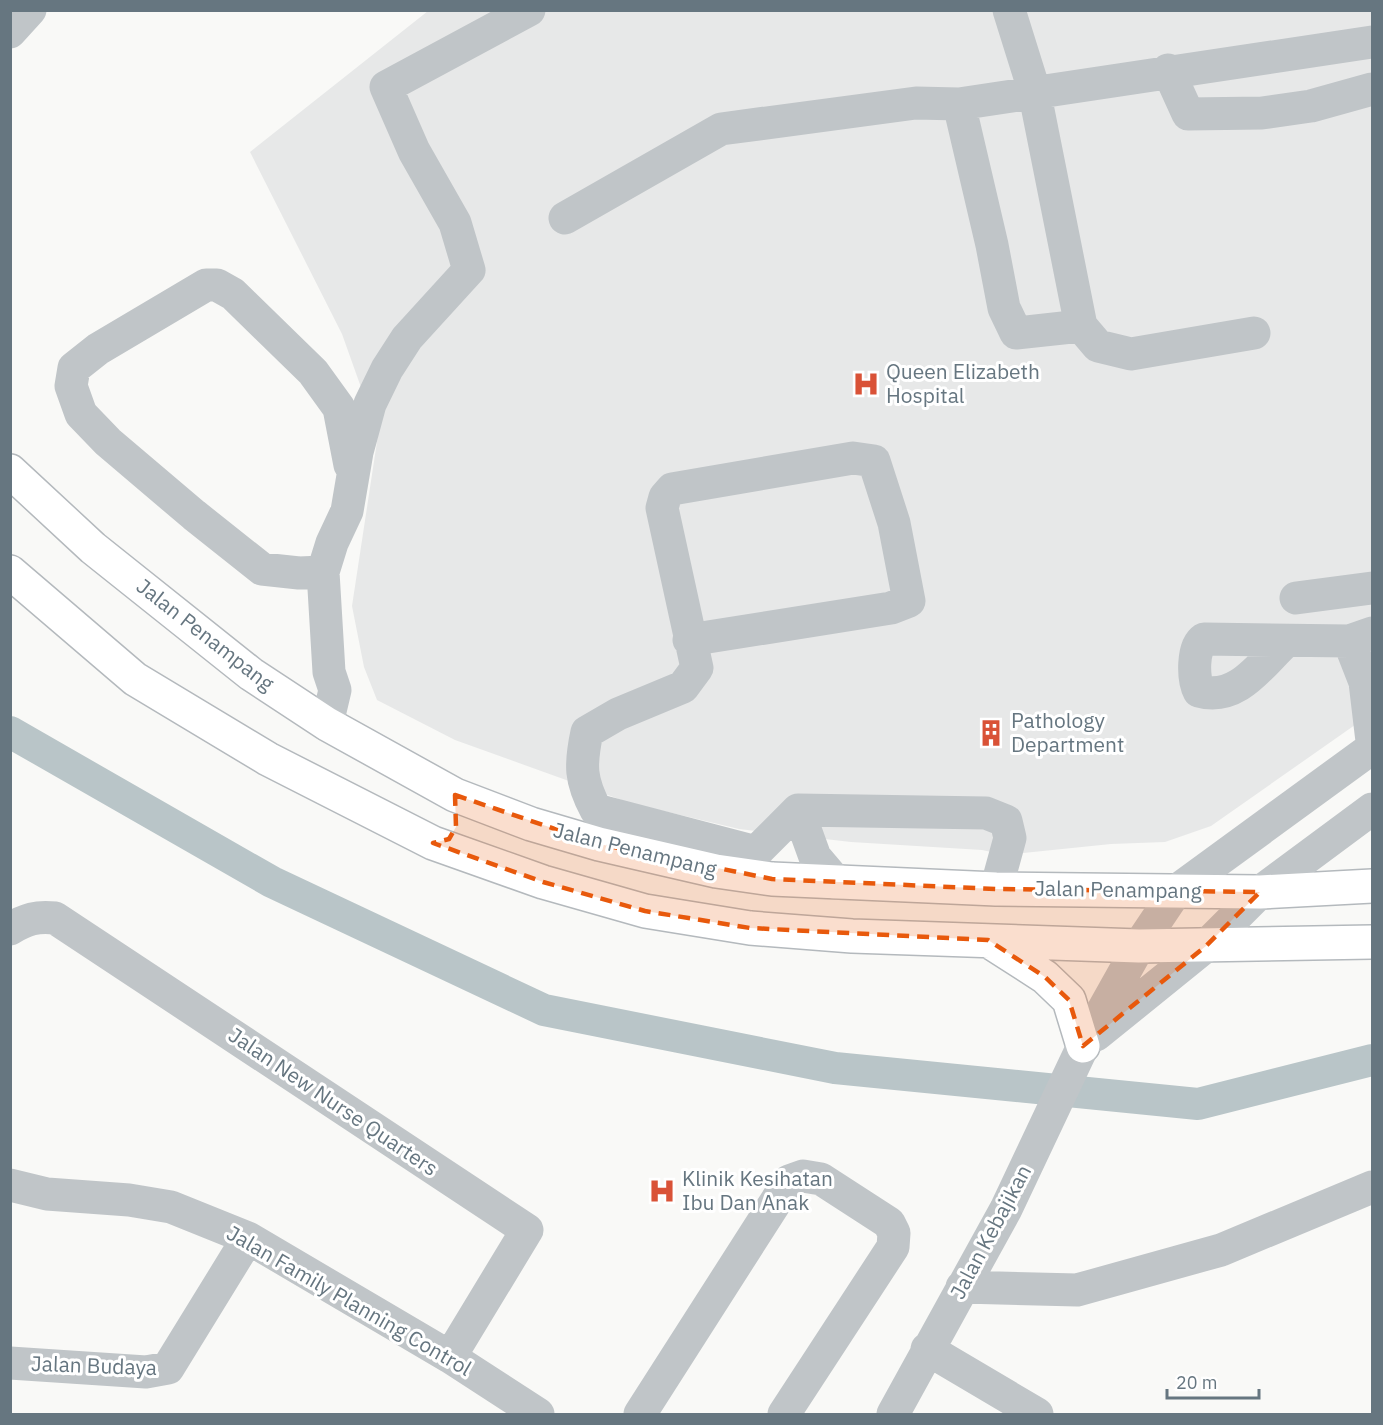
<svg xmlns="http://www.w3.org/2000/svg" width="1383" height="1425" viewBox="0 0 1383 1425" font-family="'IBM Plex Sans',sans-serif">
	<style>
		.built { fill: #e7e8e8 }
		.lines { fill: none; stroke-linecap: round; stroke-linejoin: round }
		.canal { stroke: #b9c5c8; stroke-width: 32 }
		.major-casing { stroke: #b4b9bd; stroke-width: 36 }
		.minor { stroke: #c0c5c8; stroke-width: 33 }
		.major { stroke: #fff; stroke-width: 33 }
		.marked { fill: #e8590c; fill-opacity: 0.2; stroke: #e8590c; stroke-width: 4.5; stroke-dasharray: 12 8; stroke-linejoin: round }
		.labels { text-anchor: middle; stroke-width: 6; stroke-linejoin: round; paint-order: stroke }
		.poi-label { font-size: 21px; fill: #667680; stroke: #fff; text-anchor: start }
		.street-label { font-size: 21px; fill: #667680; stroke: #fff }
	</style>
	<rect width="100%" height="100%" fill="#f9f9f7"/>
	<path class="built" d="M428,11H1372V713L1211,826L1165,842L1111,844L1005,855L982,850L851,842L739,829L630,803L455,740L377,700L364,667L352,606L378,435L342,334L250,152Z"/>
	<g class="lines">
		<path class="canal" d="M10,732L272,882L544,1010L835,1068L1198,1104L1372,1060"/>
		<defs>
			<path id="major" d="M10,471L93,548L251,674L327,724L455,795L531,824L599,844L716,871L772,879L996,889L1260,892L1372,886
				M10,572L135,679L268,759L433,843L543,882L645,911L750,928L852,936L1139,946L1372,942
				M989,941L1045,977L1069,1000L1083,1046"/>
		</defs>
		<use href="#major" class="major-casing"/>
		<path class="minor" d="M10,32L30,10
			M1168,70L1188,114L1262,113L1311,106L1372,89
			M959,104L992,245L1004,308L1016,333L1081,326L1034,90L1009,10
			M565,218L721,129L916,103L959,104L1372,42
			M1081,326L1098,346L1131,354L1254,333
			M323,572L299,573L262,569L194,515L108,442L81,414L71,386L74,368L98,349L206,285H217L233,294L313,372L339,408L350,465
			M1296,598L1372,588
			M689,640L891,608L909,601L894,523L874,461L853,458L672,489L665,497L662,508L697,668L683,687L618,714L587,732C580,765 580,780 596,810L756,852L798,810L815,857L837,883
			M1286,641C1261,664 1238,702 1199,691C1193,680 1192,647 1204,639L1349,641L1372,633
			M1349,641L1365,682L1372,741
			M327,724L335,690L329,672L323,572L332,543L347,511L357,452L370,404L387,369L407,338L469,270L455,223L414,151L386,87L529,10
			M798,810L986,813L1006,821L1010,838L996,889
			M10,929C26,919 37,916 55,918L527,1230L450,1357
			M1096,1035L1206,946L1260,892L1372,809
			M10,1185L47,1194L129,1200L171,1207L248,1238L450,1357L538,1414
			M962,1287L1077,1290L1221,1250L1372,1187
			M927,1349L1037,1414
			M10,1363L146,1372L168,1368L248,1238
			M640,1414L789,1181L803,1176L821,1179L889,1223L894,1233L893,1247L784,1414
			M893,1414L1006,1209L1083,1046L1139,946L1176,891L1372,748"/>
		<use href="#major" class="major"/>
	</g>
	<path class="marked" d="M455,795L599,844L772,879L996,889L1260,892L1206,946L1083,1046L1069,1000L1045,977L988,940L750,928L645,911L543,882L433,843L449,839L456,827Z"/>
	<defs>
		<symbol id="hospital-bare" viewBox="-9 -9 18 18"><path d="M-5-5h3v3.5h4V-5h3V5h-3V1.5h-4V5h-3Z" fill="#d95237" stroke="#fff" stroke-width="2.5" paint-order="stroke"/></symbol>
		<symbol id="building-bare" viewBox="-9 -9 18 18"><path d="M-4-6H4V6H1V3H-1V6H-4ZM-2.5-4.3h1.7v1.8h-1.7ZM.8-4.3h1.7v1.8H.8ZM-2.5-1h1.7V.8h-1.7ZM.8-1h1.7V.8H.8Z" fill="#d95237" stroke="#fff" stroke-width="2.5" paint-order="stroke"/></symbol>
	</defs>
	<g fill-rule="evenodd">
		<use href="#hospital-bare" x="847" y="365" width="38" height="38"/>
		<use href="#building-bare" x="972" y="714" width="38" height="38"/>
		<use href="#hospital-bare" x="643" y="1172" width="38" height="38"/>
	</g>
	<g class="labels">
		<g class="poi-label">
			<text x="886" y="379">Queen Elizabeth<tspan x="886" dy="24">Hospital</tspan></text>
			<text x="1011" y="728">Pathology<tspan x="1011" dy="24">Department</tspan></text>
			<text x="682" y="1186">Klinik Kesihatan<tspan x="682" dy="24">Ibu Dan Anak</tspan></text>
		</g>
		<g class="street-label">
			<text transform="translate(205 635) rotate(38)" y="7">Jalan Penampang</text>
			<text transform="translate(635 850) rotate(14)" y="7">Jalan Penampang</text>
			<text transform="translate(1118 890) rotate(1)" y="7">Jalan Penampang</text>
			<text transform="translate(333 1102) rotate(34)" y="7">Jalan New Nurse Quarters</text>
			<text transform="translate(991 1232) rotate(-62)" y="7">Jalan Kebajikan</text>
			<text transform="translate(349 1301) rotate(30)" y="7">Jalan Family Planning Control</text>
			<text transform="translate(94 1366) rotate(2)" y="7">Jalan Budaya</text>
		</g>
	</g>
	<rect width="1383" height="1425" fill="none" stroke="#667680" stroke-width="24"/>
	<path d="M1167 1389v9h92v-9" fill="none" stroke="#667680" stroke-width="3"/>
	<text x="1176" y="1389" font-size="18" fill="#667680" stroke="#ffffff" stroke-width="4.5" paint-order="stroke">20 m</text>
</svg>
